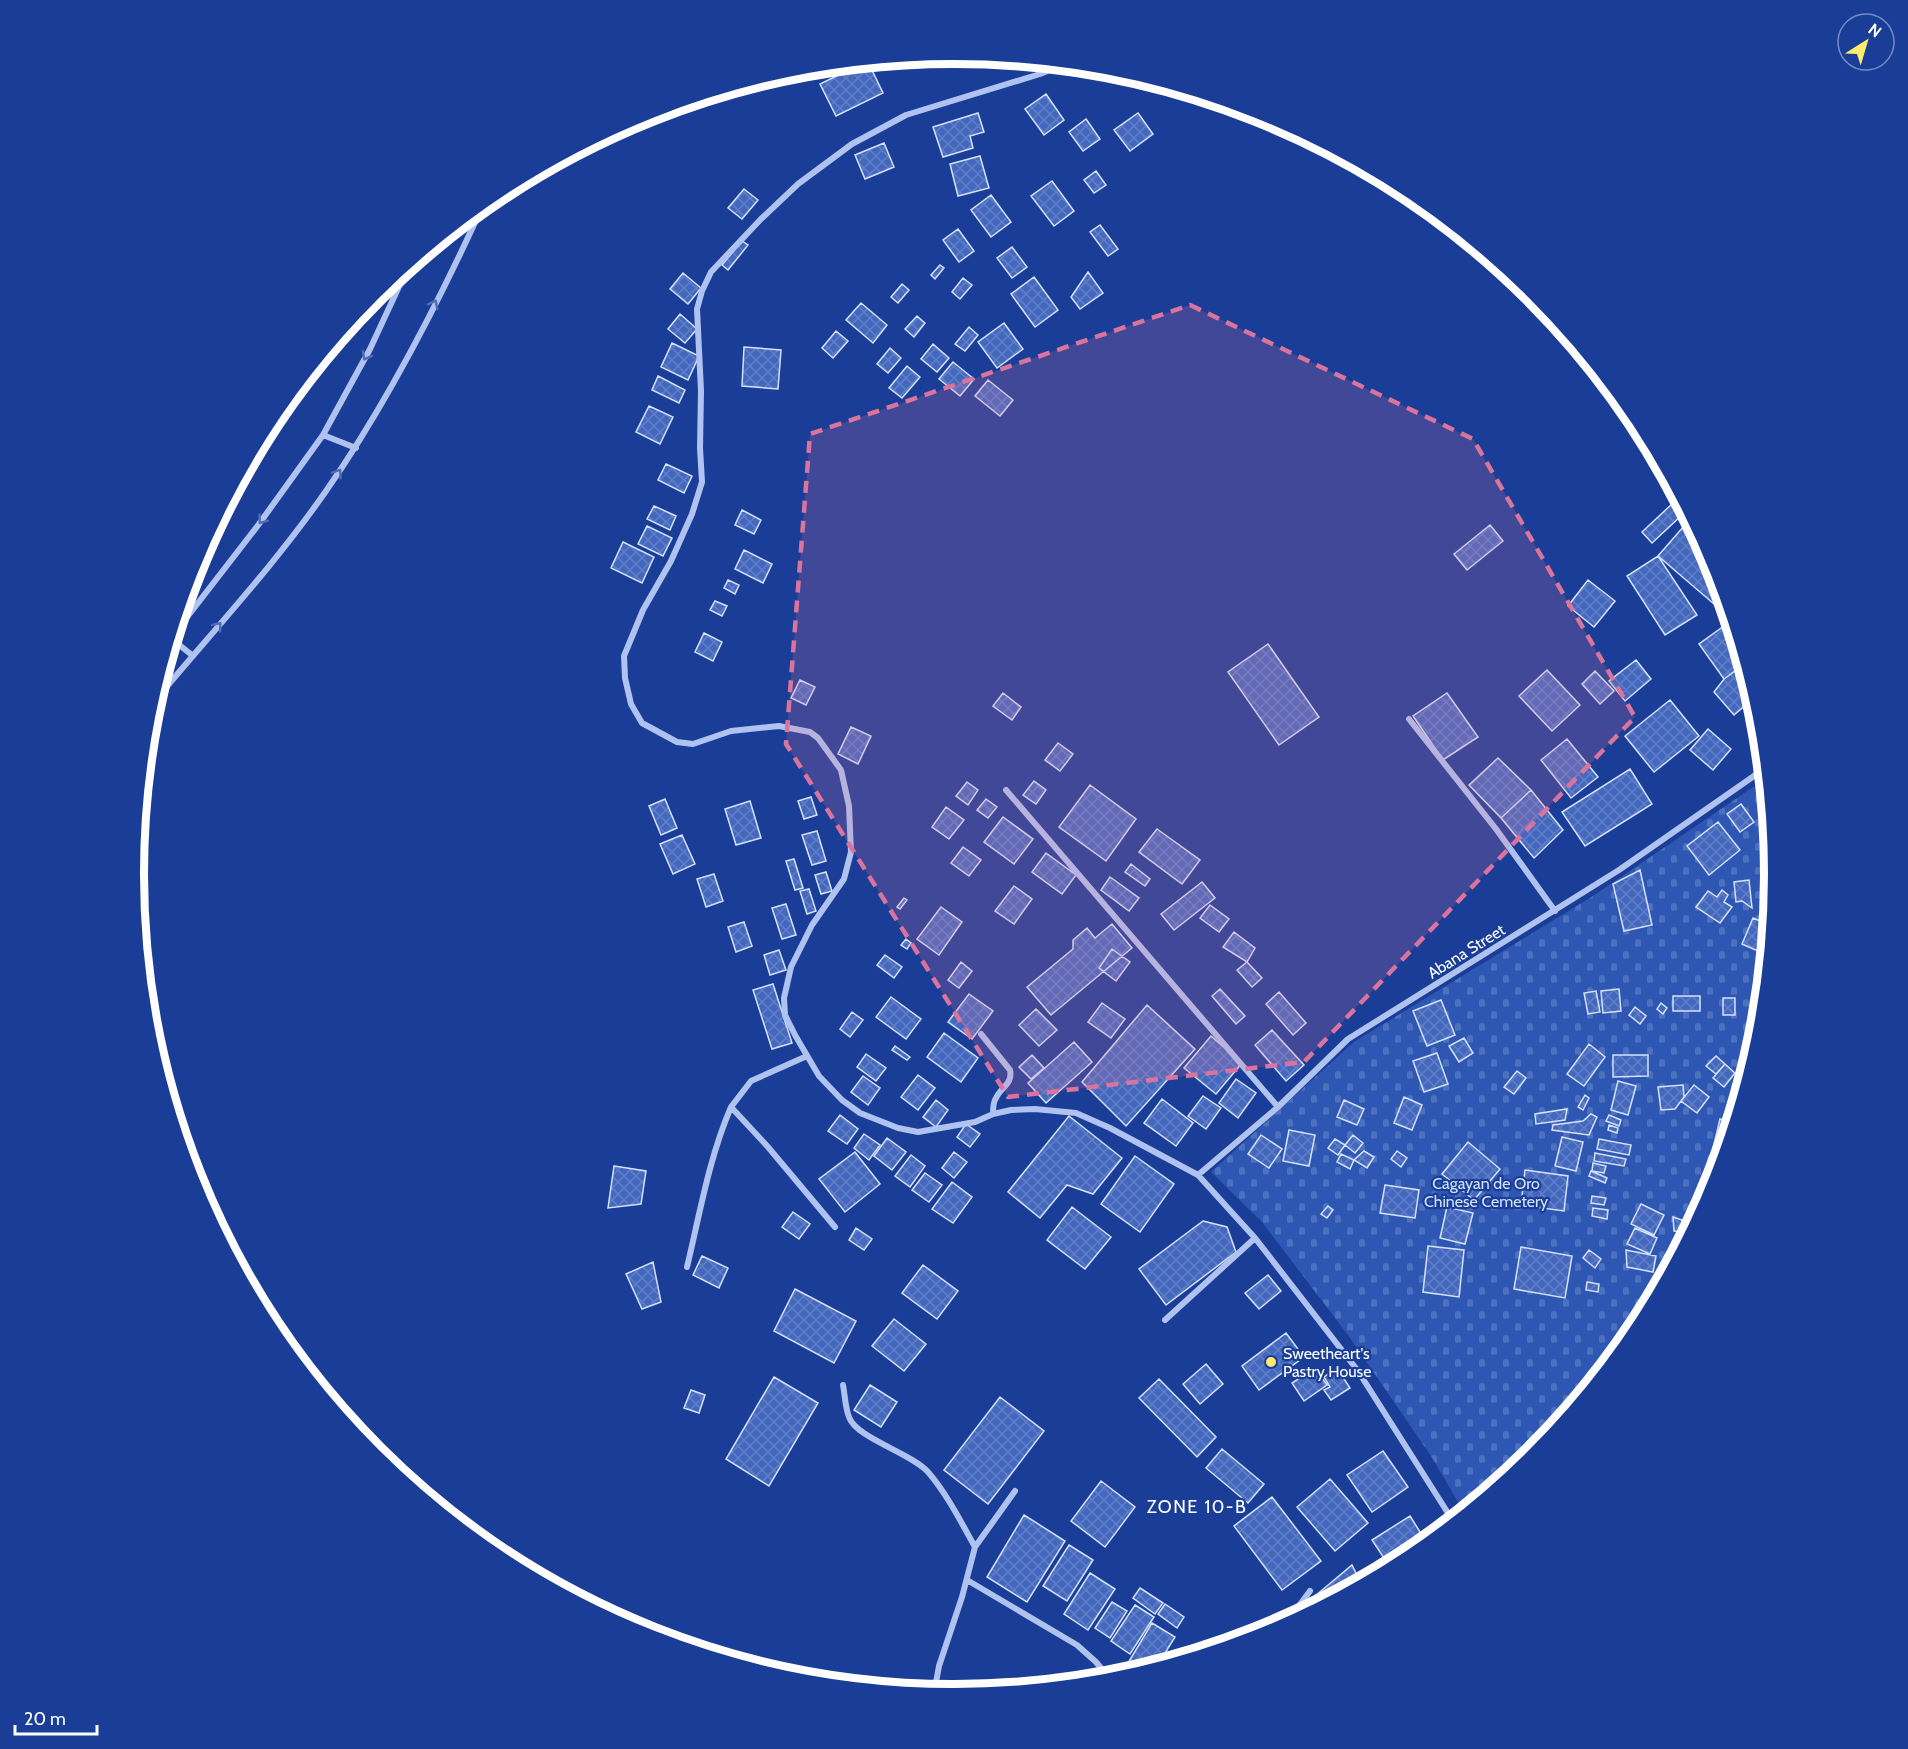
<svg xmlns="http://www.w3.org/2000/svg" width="1908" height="1749" viewBox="0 0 1908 1749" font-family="Cabin,sans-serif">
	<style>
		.cemetery { fill: url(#cemetery-stones) }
		.building { fill: url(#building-cross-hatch); stroke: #d5e1fb; stroke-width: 1.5 }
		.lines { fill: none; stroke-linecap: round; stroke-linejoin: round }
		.street { stroke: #afc2f0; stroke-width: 6 }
		.oneway { stroke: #4e6cb6 }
		.marked { fill: #da749d; fill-opacity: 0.2; stroke: #da749d; stroke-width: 4.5; stroke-dasharray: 12 8; stroke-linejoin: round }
		.poi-dot { fill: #ffeb6e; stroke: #1a3e97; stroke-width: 2 }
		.labels { text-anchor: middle; stroke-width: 4.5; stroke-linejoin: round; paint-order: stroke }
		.street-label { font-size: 16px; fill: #fff; stroke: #1a3e97 }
		.park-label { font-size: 16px; fill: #d5e1fb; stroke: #1a3e97 }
		.poi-label { font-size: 16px; fill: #fff; stroke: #1a3e97; text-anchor: start }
		.neighbourhood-label { font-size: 18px; letter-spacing: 1.5px; fill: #fff; stroke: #1a3e97 }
		.rim { fill: none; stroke: #fff; stroke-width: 8 }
	</style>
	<defs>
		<pattern id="cemetery-stones" width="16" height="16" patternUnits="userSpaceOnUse" patternTransform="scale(1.5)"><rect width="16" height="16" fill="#2e57b4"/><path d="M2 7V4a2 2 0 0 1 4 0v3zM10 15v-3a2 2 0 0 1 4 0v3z" fill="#4d70bf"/></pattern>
		<pattern id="building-cross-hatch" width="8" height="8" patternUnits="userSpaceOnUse" patternTransform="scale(1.5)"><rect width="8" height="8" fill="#4468be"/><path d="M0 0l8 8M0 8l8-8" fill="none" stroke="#607fc8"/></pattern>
	</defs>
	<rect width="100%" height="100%" fill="#1a3e97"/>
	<path class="cemetery" d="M1765,779L1774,875L1759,1035L1712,1189L1636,1331L1534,1455L1464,1512L1431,1456L1348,1335L1262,1222L1211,1172L1354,1042L1593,896Z"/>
	<path class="building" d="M868,62L883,93L836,116L820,84L863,63Z
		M1046,94L1064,120L1044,135L1025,109Z
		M978,113L984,132L970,136L973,148L943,157L933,127Z
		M1138,113L1153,134L1130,151L1114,130Z
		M1086,119L1100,139L1083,151L1069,132Z
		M884,143L894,167L865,179L855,155Z
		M980,156L989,188L958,196L950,164Z
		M1096,171L1106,185L1094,193L1084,180Z
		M1052,181L1074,211L1054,226L1031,196Z
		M744,189L758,200L742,219L728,208Z
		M991,195L1011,222L991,237L971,210Z
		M1100,225L1118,249L1108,256L1090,232Z
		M958,229L974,251L959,262L943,240Z
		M742,241L748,245L728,270L722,265Z
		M1012,247L1027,267L1012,278L997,258Z
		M940,265L944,268L935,279L931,275Z
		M1088,272L1103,293L1080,309L1071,297Z
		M683,273L701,288L688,304L670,289Z
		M1034,277L1058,310L1035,327L1011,294Z
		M963,278L972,285L960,299L952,292Z
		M902,284L909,290L898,303L891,297Z
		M861,303L887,325L873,343L846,320Z
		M680,314L697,329L685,343L668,329Z
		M917,316L925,323L914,337L905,329Z
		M1004,323L1023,349L997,368L978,342Z
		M969,327L978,335L965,351L955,344Z
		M836,331L848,341L833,358L822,348Z
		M672,343L699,356L688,380L661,367Z
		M933,344L949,358L937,372L921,359Z
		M744,347L781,350L778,389L742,386Z
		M890,348L901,358L888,373L877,364Z
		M953,362L974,379L960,396L939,379Z
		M907,366L920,377L902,398L889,388Z
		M658,376L685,390L679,403L652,390Z
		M988,380L1013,400L1000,416L975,396Z
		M649,406L673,417L660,444L636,432Z
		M666,464L692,476L684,493L658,480Z
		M1672,504L1682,515L1652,543L1642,532Z
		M654,506L676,516L670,530L647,519Z
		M742,510L761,520L754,534L735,525Z
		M1490,525L1503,541L1467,570L1454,554Z
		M647,526L672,538L663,556L638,544Z
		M1684,526L1701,541L1712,561L1722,594L1714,604L1658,556Z
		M623,542L654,557L642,583L611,568Z
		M744,550L772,564L763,583L735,569Z
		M1658,556L1697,615L1665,635L1627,576Z
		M728,580L739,585L735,594L724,588Z
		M1588,580L1615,601L1594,627L1568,606Z
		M715,601L727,606L722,616L710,610Z
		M1731,621L1744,664L1724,679L1699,644Z
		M704,633L722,642L713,661L695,652Z
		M1268,644L1319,717L1279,745L1228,672Z
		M1636,660L1651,679L1625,701L1609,681Z
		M1742,666L1745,669L1754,698L1734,715L1714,692L1724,679Z
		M1547,670L1580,705L1552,731L1519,696Z
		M1595,671L1614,691L1600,704L1582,684Z
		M800,680L815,687L806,705L791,698Z
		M1003,693L1021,707L1012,720L993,706Z
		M1447,693L1478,737L1443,760L1413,716Z
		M1670,700L1699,736L1654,772L1625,736Z
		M851,727L871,736L858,764L838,754Z
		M1708,729L1731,749L1713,770L1690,750Z
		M1567,739L1598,777L1571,798L1541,760Z
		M1058,743L1073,754L1060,771L1045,760Z
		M1498,758L1531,790L1501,818L1469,785Z
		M1630,769L1652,804L1585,846L1562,812Z
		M1034,781L1046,790L1036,804L1023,795Z
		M967,782L978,790L968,805L956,796Z
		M1090,785L1136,819L1106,861L1059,827Z
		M1531,790L1563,830L1534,858L1501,818Z
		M811,797L817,815L804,819L798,801Z
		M665,799L677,828L661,835L649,806Z
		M986,799L997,807L988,818L977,810Z
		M750,801L761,838L736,845L725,809Z
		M1741,804L1754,822L1740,832L1727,814Z
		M946,807L964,820L949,839L932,827Z
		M1003,817L1033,839L1014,864L984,842Z
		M1718,822L1740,850L1709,875L1687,846Z
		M1157,829L1200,860L1182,884L1139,852Z
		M817,831L826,861L812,865L802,835Z
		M682,835L695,864L673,874L660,844Z
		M963,847L981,860L969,876L951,863Z
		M1046,853L1076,875L1062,894L1032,872Z
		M794,859L803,888L795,890L786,861Z
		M1131,864L1150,879L1145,886L1125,872Z
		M1640,870L1652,925L1624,931L1613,884Z
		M826,872L832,891L821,894L815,875Z
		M714,874L723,901L706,907L697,879Z
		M1110,877L1139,898L1129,911L1101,890Z
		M1749,880L1752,908L1742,901L1736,902L1734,882Z
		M1202,882L1215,898L1174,930L1161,914Z
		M1014,886L1032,899L1014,924L995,911Z
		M809,889L816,911L807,914L800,891Z
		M1722,890L1728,895L1724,902L1732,907L1720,923L1696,907L1708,891L1717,897Z
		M904,898L907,900L900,909L897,907Z
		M786,904L796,935L782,939L772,908Z
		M1210,905L1229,919L1219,932L1200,918Z
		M941,907L962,922L939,955L917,939Z
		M1753,918L1770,925L1767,955L1742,944Z
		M744,922L752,946L736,952L728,927Z
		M1112,924L1132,948L1051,1015L1027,987L1073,949V940L1087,928L1095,938Z
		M1234,932L1255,948L1247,962L1223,947Z
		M906,939L911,943L907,949L901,945Z
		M1112,949L1130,962L1116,981L1099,968Z
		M779,950L786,970L770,975L764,955Z
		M885,955L902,967L894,978L877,965Z
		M961,962L972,971L959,988L948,980Z
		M1247,962L1262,978L1252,987L1237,970Z
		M773,984L792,1043L772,1049L753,990Z
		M1756,988L1763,994L1761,1007L1757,1003L1759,1000L1752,994Z
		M1220,989L1245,1016L1236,1024L1212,996Z
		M1619,989L1621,1011L1603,1013L1601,991Z
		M1596,991L1600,1012L1588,1014L1584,993Z
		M1279,992L1306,1023L1293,1035L1266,1004Z
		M969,994L993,1011L972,1039L948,1022Z
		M1673,996H1700V1011H1673Z
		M891,997L921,1019L906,1039L876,1017Z
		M1723,998H1735V1015H1723Z
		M1441,1000L1455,1035L1427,1046L1413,1011Z
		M1102,1003L1125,1019L1111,1038L1088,1022Z
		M1661,1003L1667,1008L1663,1014L1657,1009Z
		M1147,1005L1195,1049L1126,1126L1082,1082Z
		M1760,1006L1761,1007L1760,1026L1751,1020Z
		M1635,1007L1646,1016L1640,1024L1629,1015Z
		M1036,1009L1057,1030L1039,1046L1019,1025Z
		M852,1012L863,1020L850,1037L840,1029Z
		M1272,1030L1304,1065L1286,1081L1255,1045Z
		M944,1033L978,1058L961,1082L927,1057Z
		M1211,1036L1242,1063L1216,1094L1184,1068Z
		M1464,1038L1473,1053L1459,1062L1449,1046Z
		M1074,1042L1092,1062L1046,1103L1028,1083Z
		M1589,1044L1605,1057L1584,1086L1567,1074Z
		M895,1046L910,1057L907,1060L892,1050Z
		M1437,1053L1448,1084L1424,1092L1413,1061Z
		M866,1054L886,1068L876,1081L857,1067Z
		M1032,1055L1044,1068L1031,1079L1019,1067Z
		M1613,1055H1648V1076L1613,1077Z
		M1716,1056L1725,1064L1716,1074L1706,1066Z
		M1725,1064L1735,1073L1724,1087L1713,1078Z
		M1517,1071L1526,1078L1514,1094L1504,1087Z
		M918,1075L935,1088L918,1110L901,1097Z
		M863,1076L880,1088L868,1105L851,1092Z
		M1236,1079L1256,1093L1238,1118L1219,1103Z
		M1618,1081L1636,1086L1628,1115L1611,1110Z
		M1683,1085L1684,1097L1675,1109L1661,1110L1658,1087Z
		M1694,1085L1709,1097L1697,1113L1681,1101Z
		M1585,1095L1589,1098L1583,1110L1578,1107Z
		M1203,1096L1221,1108L1206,1129L1188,1116Z
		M1404,1097L1422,1105L1412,1130L1394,1123Z
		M1162,1099L1193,1123L1176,1146L1144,1123Z
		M936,1100L948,1110L936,1127L923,1117Z
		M1344,1100L1364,1109L1357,1125L1337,1117Z
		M1567,1109L1565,1120L1536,1124L1535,1114Z
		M1591,1114L1597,1117L1589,1135L1552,1130L1553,1125L1583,1121Z
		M840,1115L858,1129L847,1144L828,1131Z
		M1609,1115L1621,1120L1619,1126L1606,1121Z
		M1069,1116L1122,1158L1093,1194L1067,1185L1040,1218L1008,1192Z
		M1720,1119L1732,1122L1721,1159L1711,1157Z
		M966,1124L980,1134L970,1147L957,1137Z
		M1609,1125L1618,1128L1617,1133L1608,1130Z
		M1289,1130L1315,1135L1309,1166L1283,1161Z
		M864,1134L880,1145L869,1160L854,1148Z
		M1261,1135L1282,1149L1269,1168L1248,1154Z
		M1353,1135L1363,1143L1355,1153L1345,1145Z
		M1562,1137L1583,1142L1576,1171L1555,1166Z
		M887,1138L906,1152L892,1170L874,1156Z
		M1335,1139L1345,1145L1338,1155L1328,1148Z
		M1599,1139L1631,1145L1629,1155L1597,1149Z
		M1468,1142L1500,1169L1474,1200L1442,1174Z
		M1364,1151L1374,1157L1367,1168L1354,1160Z
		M1397,1151L1407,1158L1401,1167L1391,1159Z
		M855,1152L880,1184L845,1212L819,1179Z
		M954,1152L967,1162L954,1178L942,1168Z
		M1595,1153L1626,1159L1624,1166L1594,1161Z
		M1341,1154L1354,1160L1350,1169L1337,1162Z
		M911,1155L925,1166L910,1187L895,1176Z
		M1135,1156L1174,1184L1140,1232L1101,1204Z
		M1593,1163L1606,1166L1604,1173L1592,1171Z
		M614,1166L646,1171L641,1204L608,1208Z
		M1525,1170L1568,1176L1564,1211L1521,1205Z
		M1591,1171L1607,1178L1605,1183L1589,1176Z
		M925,1173L942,1185L929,1202L912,1190Z
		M952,1182L972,1197L953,1223L932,1209Z
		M1385,1185L1419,1190L1415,1218L1380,1213Z
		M1592,1196L1606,1198L1604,1205L1591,1203Z
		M1641,1204L1664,1215L1654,1235L1631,1224Z
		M1328,1206L1333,1210L1327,1218L1321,1214Z
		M1072,1207L1111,1237L1085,1269L1047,1240Z
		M1447,1207L1473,1213L1465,1244L1440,1238Z
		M1593,1208L1608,1210L1607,1219L1592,1216Z
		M1688,1209H1697V1216L1695,1220H1688Z
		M793,1212L810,1224L799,1239L782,1227Z
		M1673,1217L1682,1220V1232L1674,1231Z
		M1203,1221L1227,1227L1236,1252L1166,1305L1139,1269Z
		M856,1228L872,1239L864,1250L849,1240Z
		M1635,1228L1657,1238L1650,1254L1627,1244Z
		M1428,1246L1464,1250L1459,1297L1423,1292Z
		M1521,1247L1572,1256L1565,1298L1514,1289Z
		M1589,1250L1601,1259L1595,1268L1583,1258Z
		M1626,1250L1656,1256L1653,1272L1627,1267Z
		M702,1256L728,1268L719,1288L693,1275Z
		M653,1262L661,1302L642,1309L626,1274Z
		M923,1265L958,1291L937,1319L902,1293Z
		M1268,1275L1281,1291L1259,1309L1245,1293Z
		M1587,1282L1599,1284L1598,1292L1586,1290Z
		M795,1289L856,1321L834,1363L774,1331Z
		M894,1319L926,1344L904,1371L872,1346Z
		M1286,1333L1304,1357L1259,1390L1242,1366Z
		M1206,1364L1223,1384L1200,1404L1183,1384Z
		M1315,1368L1327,1385L1304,1401L1292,1383Z
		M1337,1368L1350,1388L1331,1400L1324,1390L1330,1387L1324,1377Z
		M774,1377L818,1403L769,1486L726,1459Z
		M1159,1379L1216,1437L1197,1457L1139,1398Z
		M870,1385L897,1402L881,1427L854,1410Z
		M691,1390L705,1395L699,1413L684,1408Z
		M1000,1397L1044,1431L988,1504L944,1470Z
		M1222,1449L1264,1484L1248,1503L1206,1468Z
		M1383,1451L1408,1487L1372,1512L1347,1475Z
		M1330,1479L1368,1523L1335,1551L1297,1507Z
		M1101,1481L1135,1507L1105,1547L1071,1521Z
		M1272,1497L1321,1561L1282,1590L1234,1526Z
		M1024,1515L1065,1541L1027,1602L987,1577Z
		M1410,1516L1427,1543L1410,1557L1390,1567L1372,1540Z
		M1069,1545L1093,1560L1067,1601L1043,1586Z
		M1352,1565L1361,1583L1321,1604L1315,1596Z
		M1090,1573L1115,1589L1088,1630L1064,1614Z
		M1140,1588L1163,1603L1155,1614L1133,1598Z
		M1112,1602L1127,1611L1110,1638L1095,1628Z
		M1165,1604L1184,1617L1177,1628L1158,1614Z
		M1135,1605L1154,1617L1130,1654L1111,1641Z
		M1152,1623L1175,1637L1157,1666L1141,1671L1128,1663Z"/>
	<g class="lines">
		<path class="street" d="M1062,65L1040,74L906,115L852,144L798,184L761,219L711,272L702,291L697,309L701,391L700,448L702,482L692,514L671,561L643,610L624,656L625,678L631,704L642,723L677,742L693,744L731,731L779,726L810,732L818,738L841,770L849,806L851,852L844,879L812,925L791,967L784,998L785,1015L795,1035L819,1076L842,1100L860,1113L898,1128L918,1132L975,1122L993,1114L1011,1110L1035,1109L1076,1113L1110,1128L1198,1175L1255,1238L1358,1371L1453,1521
			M323,435L356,448
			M174,634L259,524L323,435L370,349L409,265
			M172,639L193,656
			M153,703C211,633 274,566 326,491C388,402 438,304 483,205
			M1409,719L1496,829L1555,911
			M1006,790L1278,1107
			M981,1034L1010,1070C1013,1084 1001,1087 996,1098C993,1102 993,1109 993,1114
			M807,1056L751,1081L731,1107L768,1147L835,1227
			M1198,1175L1278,1107L1348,1039L1619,870L1764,769
			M687,1267C700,1213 709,1158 731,1107
			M1165,1320L1255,1238
			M843,1385C845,1395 845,1407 849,1417C856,1438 911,1453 928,1472C947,1494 961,1522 975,1547
			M967,1580L1077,1645L1096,1662L1111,1680
			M1287,1622L1310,1591
			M934,1693L939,1666L962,1597L975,1547L1015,1491"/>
	</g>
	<defs><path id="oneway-chevron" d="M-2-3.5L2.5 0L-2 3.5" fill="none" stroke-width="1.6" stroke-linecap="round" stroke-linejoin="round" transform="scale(1.5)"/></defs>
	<g class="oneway">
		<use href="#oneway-chevron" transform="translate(434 304) rotate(-63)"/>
		<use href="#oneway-chevron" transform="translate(366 356) rotate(118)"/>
		<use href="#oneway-chevron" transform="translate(338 473) rotate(-56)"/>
		<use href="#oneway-chevron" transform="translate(262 520) rotate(126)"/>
		<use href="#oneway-chevron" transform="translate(218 626) rotate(-50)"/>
	</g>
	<path class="marked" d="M1190,305L1473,439L1635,717L1304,1062L1008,1097L786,744L810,434Z"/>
	<circle class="poi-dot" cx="1271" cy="1362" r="6"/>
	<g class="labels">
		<g class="street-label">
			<text transform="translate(1466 951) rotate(-32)" y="6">Abana Street</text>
		</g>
		<g class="park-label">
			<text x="1486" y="1189">Cagayan de Oro<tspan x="1486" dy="18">Chinese Cemetery</tspan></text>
		</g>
		<g class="poi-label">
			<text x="1283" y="1359">Sweetheart's<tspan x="1283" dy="18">Pastry House</tspan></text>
		</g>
		<g class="neighbourhood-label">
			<text x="1197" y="1513">ZONE 10-B</text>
		</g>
	</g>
	<path d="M0 0H1908V1749H0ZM144 874a810 810 0 1 1 1620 0a810 810 0 1 1-1620 0Z" fill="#1a3e97" fill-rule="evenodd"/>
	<path class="rim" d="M144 874a810 810 0 1 1 1620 0a810 810 0 1 1-1620 0Z"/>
	<g transform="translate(1866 42) rotate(37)"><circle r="28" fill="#1a3e97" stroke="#768bc1" stroke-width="1.5"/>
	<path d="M0-4.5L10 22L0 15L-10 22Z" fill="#ffeb6e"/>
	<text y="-9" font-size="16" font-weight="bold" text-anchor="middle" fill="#ffffff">N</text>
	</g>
	<path d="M15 1725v9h82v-9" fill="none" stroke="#ffffff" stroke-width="3"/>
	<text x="24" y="1725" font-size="18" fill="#ffffff" stroke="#1a3e97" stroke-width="4.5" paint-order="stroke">20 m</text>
</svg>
